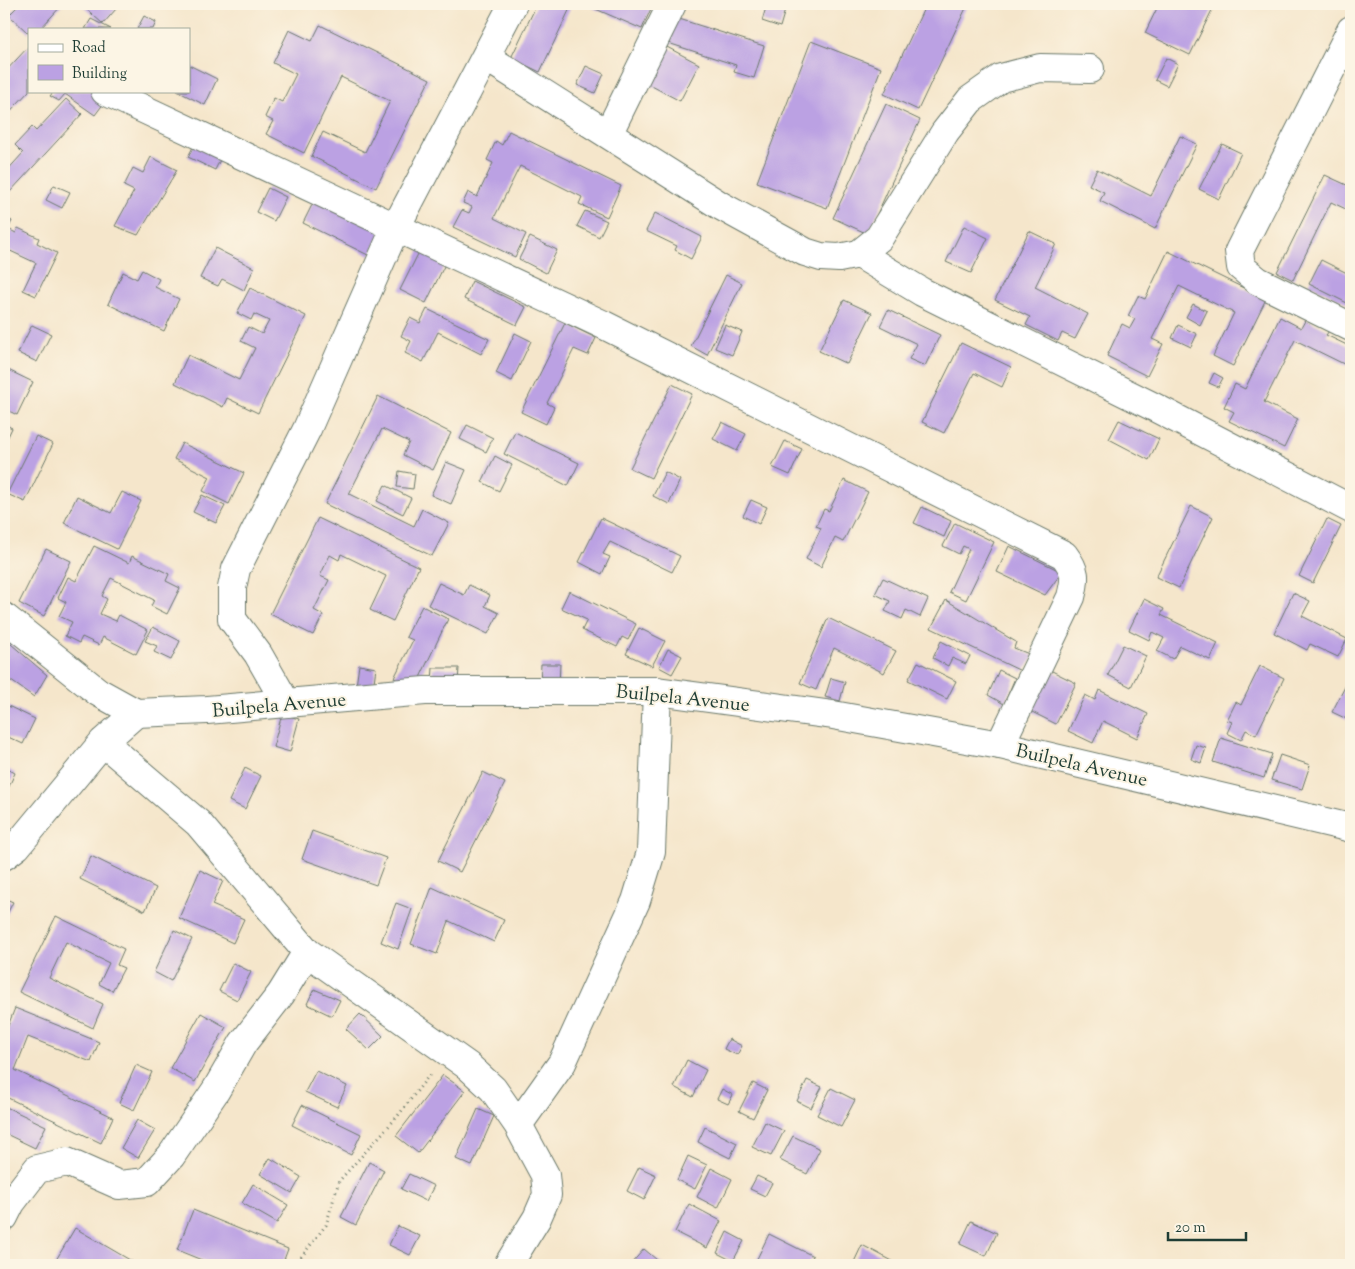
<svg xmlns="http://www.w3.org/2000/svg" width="1355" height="1269" viewBox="0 0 1355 1269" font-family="'Sorts Mill Goudy',serif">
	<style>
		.building { fill: #bba1e3 }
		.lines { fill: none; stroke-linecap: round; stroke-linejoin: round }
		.street-casing { stroke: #6a7869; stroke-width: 30 }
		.secondary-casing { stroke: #6a7869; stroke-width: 30 }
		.path { stroke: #6a7869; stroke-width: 3; stroke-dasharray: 1 4; stroke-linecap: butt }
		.street { stroke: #fff; stroke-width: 28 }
		.secondary { stroke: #fff; stroke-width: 28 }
		.labels { text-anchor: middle; stroke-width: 4; stroke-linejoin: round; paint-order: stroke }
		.street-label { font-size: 19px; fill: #1f3d34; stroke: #fcf5e5 }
	</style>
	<rect width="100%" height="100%" fill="#fcf5e5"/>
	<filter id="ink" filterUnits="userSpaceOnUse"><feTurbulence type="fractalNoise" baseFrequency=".02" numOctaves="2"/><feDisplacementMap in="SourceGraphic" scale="10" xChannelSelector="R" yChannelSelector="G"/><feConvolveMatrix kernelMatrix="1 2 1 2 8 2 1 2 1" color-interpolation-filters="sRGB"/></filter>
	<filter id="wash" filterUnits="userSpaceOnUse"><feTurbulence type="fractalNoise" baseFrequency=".0096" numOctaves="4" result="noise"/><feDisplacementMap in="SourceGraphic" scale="20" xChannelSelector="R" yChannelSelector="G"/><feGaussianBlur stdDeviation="1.12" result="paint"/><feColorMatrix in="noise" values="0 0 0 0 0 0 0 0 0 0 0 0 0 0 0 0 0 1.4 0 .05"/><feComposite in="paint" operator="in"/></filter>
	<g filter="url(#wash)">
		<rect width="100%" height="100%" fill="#f5e6cb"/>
		<g id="blocks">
			<path class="building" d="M20,4H63L40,29H29V34L9,15Z
				M83,4H114L112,6L116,9L103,24L82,5Z
				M537,4H572L540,72L511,58Z
				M584,4H653L642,29Z
				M767,4L785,10L780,27L762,21Z
				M926,4H957L966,8L918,110L884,94Z
				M1159,4H1215L1190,55L1145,33Z
				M144,16L156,22L153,29H137Z
				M673,17L764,46L754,78L734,72L736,65L665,42Z
				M91,19L111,29H85Z
				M320,25L430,79L376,188L311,156L323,132L365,152L390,101L341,77L304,153L266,134L273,121L265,117L274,98L282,102L296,74L273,63L289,30L312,41Z
				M811,41L881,68L827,208L757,182Z
				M29,46V91L4,118V73Z
				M665,46L699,64L680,101L646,83Z
				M1166,58L1178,64L1167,86L1155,80Z
				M189,65L217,79L205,105L177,91H189Z
				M586,66L604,74L595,93L577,85Z
				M54,91H96L107,99L95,115L65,94L59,101L50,96Z
				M66,99L82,114L9,193L4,187V174L23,153L15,145L32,127L36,131Z
				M886,104L920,120L868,234L833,218Z
				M509,131L621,186L607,217L579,204L582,197L520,166L494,218L526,234L515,257L453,227L462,210L469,213L472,207L463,203L468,192L477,197L493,163L487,160L496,141L502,145Z
				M1180,136L1197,144L1155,229L1100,201L1104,192L1089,185L1097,169L1151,196Z
				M1222,144L1241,153L1219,199L1199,189Z
				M194,145L221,158L215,170L188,157Z
				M151,157L177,170L138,235L115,226L134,191L124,186L133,168L143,173Z
				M1325,175L1351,187V209L1350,211L1331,202L1293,280L1277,272Z
				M54,185L70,192L62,208L46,200Z
				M268,188L286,197L274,221L256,212Z
				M316,197L383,230L370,256L303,223Z
				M585,211L607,221L599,237L577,226Z
				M655,213L702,237L691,259L675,250L677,246L646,231Z
				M4,217L12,221L8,229L16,233L18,228L39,238L37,243L57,253L36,296L23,290L36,263L4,248Z
				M964,226L988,238L971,273L946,262Z
				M1029,231L1056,244L1035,287L1088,314L1075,339L1062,333L1058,341L1026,325L1030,317L995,300Z
				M530,237L557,250L546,273L519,259Z
				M423,244L449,256L426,303L400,290Z
				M215,248L254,268L244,290L222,279L218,286L200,278Z
				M1168,251L1266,299L1233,366L1213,356L1234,313L1179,286L1152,339L1163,344L1147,376L1107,356L1122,324L1130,328L1135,319L1128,316L1138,296L1145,299Z
				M1321,260L1351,275V305L1309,284Z
				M142,270L159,279L155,287L179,299L164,331L108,304L123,272L137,279Z
				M726,275L742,283L707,355L691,346Z
				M472,281L526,307L517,325L464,299Z
				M250,288L306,316L258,413L227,398L223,407L175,383L188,355L239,380L255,348L241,341L248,327L262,334L269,321L254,314L251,320L237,313Z
				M844,300L872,313L847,364L819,351Z
				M1193,304L1207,311L1200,325L1186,317Z
				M427,309L489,339L481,354L438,332L423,362L405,353L411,341L401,336L410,318L420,323Z
				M888,310L940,335L925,366L909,359L917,344L880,326Z
				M1280,317L1301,328L1306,319L1329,331L1326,335L1351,347L1350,367L1295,340L1264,402L1298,419L1284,448L1229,421L1234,412L1224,407L1235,384L1245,389Z
				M565,323L596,338L588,355L574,349L547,403L554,407L546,424L521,412Z
				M32,325L51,334L37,362L18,353Z
				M725,325L742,332L732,355L715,348Z
				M1178,325L1197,334L1191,347L1172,338Z
				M515,333L531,341L512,381L496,373Z
				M961,343L1011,367L1002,387L974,373L944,433L922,422Z
				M4,368L33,382L17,415L9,411L4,422Z
				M1214,373L1223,378L1218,387L1209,383Z
				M672,384L692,394L651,478L630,468Z
				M378,396L451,433L433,470L403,455L409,442L382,429L349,494L414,526L422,509L449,523L432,556L325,504Z
				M1119,420L1159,439L1149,460L1109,439Z
				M722,422L746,434L737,451L713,439Z
				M4,424L12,428L4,445Z
				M467,425L493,438L486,452L460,439Z
				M515,432L579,463L568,486L504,454Z
				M36,436L53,444L25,502L7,494Z
				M785,441L802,449L790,475L772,467Z
				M182,443L244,473L229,504L203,491L210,477L174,459Z
				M495,456L512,465L499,491L482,482Z
				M446,462L466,470L451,504L431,495Z
				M399,471L415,474L413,489L397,487Z
				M665,472L680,480L669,504L653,496Z
				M844,480L868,492L843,542L835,538L821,567L806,559L821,528L816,526L824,509L829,511Z
				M385,485L411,498L403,514L377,501Z
				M122,492L141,501L117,549L64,523L77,496L111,513Z
				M202,495L225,506L216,523L193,512Z
				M751,500L767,507L759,524L743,516Z
				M1191,506L1213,517L1179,588L1156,577Z
				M922,507L951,521L944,537L914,523Z
				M318,518L419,567L393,621L370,610L386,576L341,554L339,560L330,555L320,576L329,580L314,610L323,615L313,635L270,614Z
				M601,518L680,556L672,572L610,542L603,554L610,557L602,574L579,562Z
				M1327,519L1341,526L1313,583L1299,576Z
				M955,523L994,542L966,600L949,592L969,549L963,546L959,554L943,546Z
				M94,546L129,563L132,556L169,574L166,581L180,588L167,614L151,606L154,600L111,578L102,596L107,599L100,614L116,621L119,615L148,630L136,654L103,637L99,645L82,637L79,643L65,636L72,622L59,616L66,602L58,598L68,577L76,581Z
				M1009,546L1062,572L1045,595L997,572Z
				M46,549L71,561L44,616L19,603Z
				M883,578L928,599L920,617L906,610L902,619L885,611L890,601L875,594Z
				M439,583L464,595L469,585L490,595L485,606L499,613L488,634L428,605Z
				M569,591L636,624L628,640L622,637L617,647L582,630L587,620L561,608Z
				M1293,593L1310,601L1302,616L1347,639L1338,657L1310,644L1307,650L1274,633Z
				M1144,599L1164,609L1161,615L1218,643L1210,660L1180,646L1173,659L1157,651L1164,638L1152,632L1149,640L1129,630Z
				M946,600L1016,642L1014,648L1034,656L1023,672L931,628Z
				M422,606L448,619L415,688L394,678L413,640L406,637Z
				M828,618L896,651L884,673L834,648L816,690L800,683Z
				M153,627L180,641L171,660L154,652L157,646L145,641Z
				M639,628L665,641L652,666L626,654Z
				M4,638L47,675L34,697L4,676Z
				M941,641L970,656L966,664L952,658L948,666L933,658Z
				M1123,645L1146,656L1131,687L1108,675Z
				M668,649L682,656L672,674L659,667Z
				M918,662L956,681L947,699L908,680Z
				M541,664H560L559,686L540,685Z
				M359,665L376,668L373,689L356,686Z
				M1260,666L1284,678L1256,735L1246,730L1241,740L1227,733L1232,722L1227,720L1236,702L1241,705Z
				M433,668H459L458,682L432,681Z
				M1048,669L1076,683L1056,724L1028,710Z
				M999,670L1015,678L1004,704L988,695Z
				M1350,677L1351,678V721L1332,712Z
				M831,678L845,682L840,701L825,697Z
				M1099,690L1148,714L1137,738L1103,721L1093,743L1068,731L1085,695L1095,700Z
				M4,704L35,719L23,744L4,735Z
				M282,714L299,719L290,752L273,747Z
				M1221,738L1272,754L1264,778L1213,762Z
				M1196,745L1206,748L1201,763L1191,759Z
				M1280,755L1310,765L1302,789L1271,780Z
				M4,767L15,773L6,793L4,792Z
				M245,768L261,776L245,809L229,801Z
				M483,772L505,783L460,872L438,861Z
				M312,831L386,858L376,885L302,859Z
				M91,856L156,888L145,911L80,879Z
				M200,870L223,881L212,905L244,919L233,943L179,918Z
				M432,887L504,920L494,942L449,921L437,954L411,944Z
				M4,898L13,902L4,920Z
				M396,903L412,909L398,949L381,942Z
				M56,916L124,949L117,965L124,968L112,991L99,984L109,963L66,942L49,978L103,1004L93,1028L19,992Z
				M174,930L192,939L171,981L154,972Z
				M233,963L251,972L237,1000L219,991Z
				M314,989L340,1000L332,1016L307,1004Z
				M15,1008L99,1042L91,1062L28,1037L15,1070L113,1117L101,1143L4,1096V1036Z
				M201,1013L226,1027L195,1082L170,1068Z
				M360,1014L383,1036L369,1050L346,1029Z
				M729,1039L742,1046L737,1055L724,1049Z
				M687,1060L706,1070L693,1097L674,1087Z
				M136,1065L152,1072L134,1110L119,1103Z
				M316,1071L347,1086L337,1107L305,1092Z
				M443,1075L465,1091L418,1153L396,1136Z
				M807,1080L822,1087L811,1108L797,1101Z
				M753,1083L767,1090L753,1118L739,1111Z
				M831,1088L855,1100L841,1127L817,1115Z
				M722,1089L733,1095L728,1104L717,1099Z
				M302,1105L361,1134L351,1155L292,1125Z
				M4,1106L46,1126L35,1148L4,1133Z
				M478,1109L494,1116L472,1166L456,1159Z
				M137,1120L155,1130L138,1158L121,1148Z
				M765,1122L784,1131L771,1156L752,1147Z
				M705,1127L737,1143L730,1158L698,1142Z
				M793,1136L820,1149L807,1174L780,1160Z
				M688,1156L707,1165L695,1189L677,1180Z
				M270,1158L301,1177L292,1193L260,1174Z
				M369,1162L384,1170L356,1225L341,1217Z
				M639,1167L656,1175L644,1200L627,1191Z
				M711,1168L732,1179L718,1208L697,1197Z
				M409,1174L434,1186L426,1201L401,1189Z
				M757,1176L772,1183L765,1196L750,1189Z
				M253,1184L288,1205L277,1223L242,1203Z
				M689,1204L721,1221L707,1248L675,1232Z
				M193,1210L288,1249L282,1265H214L177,1250Z
				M971,1221L997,1233L986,1256L960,1244Z
				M398,1226L420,1236L410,1255L389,1245Z
				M75,1228L135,1263L133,1265H53Z
				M727,1232L744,1241L733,1261L717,1253Z
				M769,1234L813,1256L808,1265H754Z
				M862,1245L900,1265H861L854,1262Z
				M644,1249L663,1265H630Z"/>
		</g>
	</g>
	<g filter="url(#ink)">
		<use href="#blocks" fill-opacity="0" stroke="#6a7869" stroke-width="1"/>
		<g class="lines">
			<defs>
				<path id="street" d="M1351,30L1239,251L1241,267L1258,281L1351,327
					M486,57L721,206L805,252L821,257L839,258L859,254L879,238L945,132L970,100L1001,78L1040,68L1090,69
					M105,91L604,325L1064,555C1076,571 1076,577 1071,597L1000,745
					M608,134L672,4
					M859,254L922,292L1154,407L1351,509
					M286,703L258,654L232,619V588L236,569L307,429L395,229L513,4
					M103,742L198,823L307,952L468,1066L493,1089L518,1125L545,1175L547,1195L537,1218L508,1265
					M4,856L17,846L103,742L136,713
					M518,1125L562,1063L636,901L651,852L657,691
					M4,1217L11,1203L37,1169L67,1162L119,1185L147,1182L171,1156L216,1090L243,1043L281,994L307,952"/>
				<path id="secondary" d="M4,617L98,692L136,713L207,710L425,691H657L833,715L1000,745L1351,828"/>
			</defs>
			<use href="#street" class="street-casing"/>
			<use href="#secondary" class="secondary-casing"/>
			<path class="path" d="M295,1265L326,1225L339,1181L397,1117L431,1073"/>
			<use href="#street" class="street"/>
			<use href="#secondary" class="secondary"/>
		</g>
	</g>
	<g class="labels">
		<g class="street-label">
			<text transform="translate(683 697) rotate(6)" y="7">Builpela Avenue</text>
			<text transform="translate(279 704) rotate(-5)" y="7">Builpela Avenue</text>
			<text transform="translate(1082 764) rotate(13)" y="7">Builpela Avenue</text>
		</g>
	</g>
	<rect width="1355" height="1269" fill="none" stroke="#fcf5e5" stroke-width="20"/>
	<rect x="28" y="28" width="162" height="65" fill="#fcf5e5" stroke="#a4ab9e"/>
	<rect x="38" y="44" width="25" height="8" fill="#ffffff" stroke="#a4ab9e"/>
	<text x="72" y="52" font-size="15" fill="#1f3d34">Road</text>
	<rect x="38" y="65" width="25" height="15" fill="#bba1e3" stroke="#a4ab9e"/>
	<text x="72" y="78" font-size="15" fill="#1f3d34">Building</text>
	<path d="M1168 1232v8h78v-8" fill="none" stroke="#1f3d34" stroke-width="2.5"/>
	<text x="1175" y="1232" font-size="15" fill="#1f3d34" stroke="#fcf5e5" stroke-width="4" paint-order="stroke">20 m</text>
</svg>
